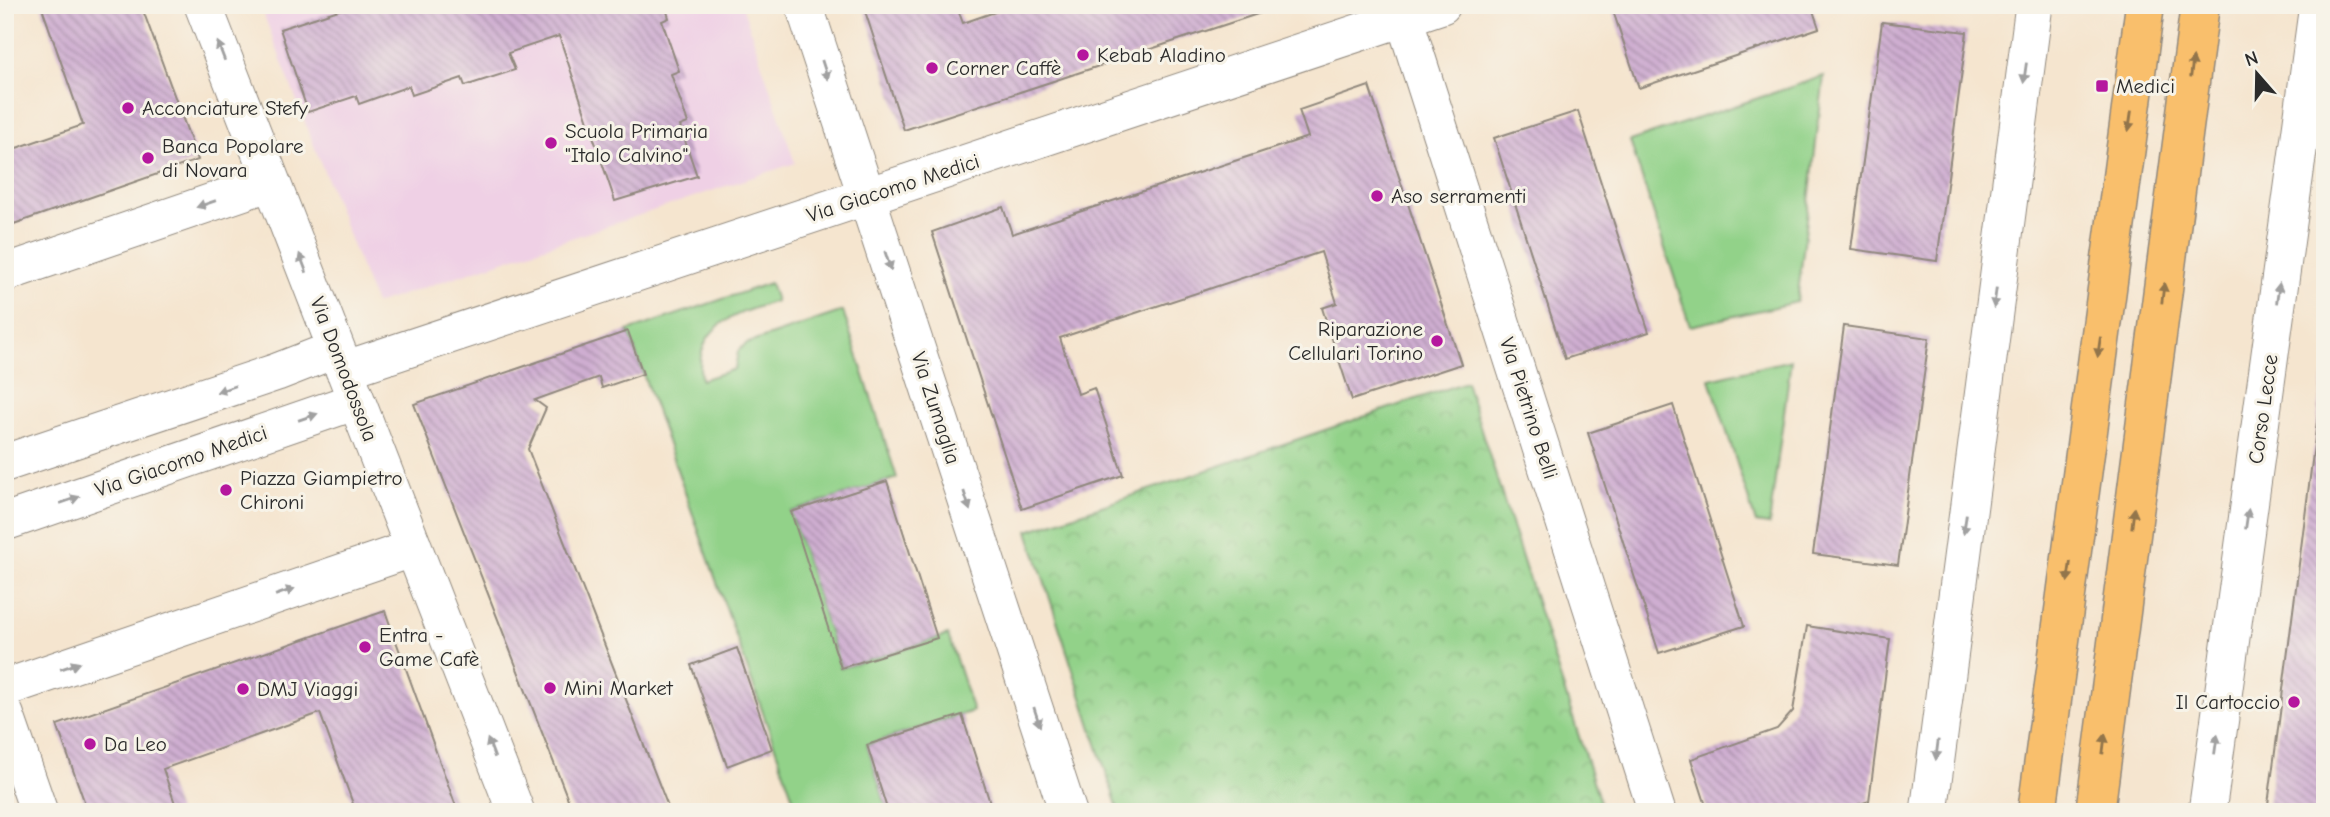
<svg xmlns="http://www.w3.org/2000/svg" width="2330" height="817" viewBox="0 0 2330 817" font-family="'Comic Neue',sans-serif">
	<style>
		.built { fill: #efd0e5 }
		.green { fill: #92d289; stroke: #5e7e5a; stroke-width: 2 }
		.park { fill: url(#park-crowns); stroke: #5e7e5a; stroke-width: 2 }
		.building { fill: url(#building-back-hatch) }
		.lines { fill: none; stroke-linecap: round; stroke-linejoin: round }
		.street-casing { stroke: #90887d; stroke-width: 39 }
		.primary-casing { stroke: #90887d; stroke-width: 41 }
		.street { stroke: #fff; stroke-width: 37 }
		.primary { stroke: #f9bf6c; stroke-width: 38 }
		.oneway { fill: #a0a0a0 }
		.oneway2 { fill: #92754c }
		.poi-dot { fill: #b5179e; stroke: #f7f3e8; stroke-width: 2.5 }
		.labels { text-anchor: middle; stroke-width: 6; stroke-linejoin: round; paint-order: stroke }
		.poi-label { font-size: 21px; fill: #2b2b2b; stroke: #f7f3e8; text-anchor: start }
		.street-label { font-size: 21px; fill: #2b2b2b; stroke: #f7f3e8 }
	</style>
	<defs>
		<pattern id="park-crowns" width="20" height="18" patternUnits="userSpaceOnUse" patternTransform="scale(1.75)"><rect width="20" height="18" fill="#92d289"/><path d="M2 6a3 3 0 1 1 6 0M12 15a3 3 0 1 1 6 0" fill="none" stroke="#7eb476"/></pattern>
		<pattern id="building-back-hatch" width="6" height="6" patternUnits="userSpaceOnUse" patternTransform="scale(1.75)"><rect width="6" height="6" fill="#cfaed1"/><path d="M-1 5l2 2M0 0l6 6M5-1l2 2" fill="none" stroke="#a88eaa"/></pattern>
	</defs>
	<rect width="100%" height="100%" fill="#f7f3e8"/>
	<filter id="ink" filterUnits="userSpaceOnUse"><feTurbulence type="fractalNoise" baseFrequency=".0143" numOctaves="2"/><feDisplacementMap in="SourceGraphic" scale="14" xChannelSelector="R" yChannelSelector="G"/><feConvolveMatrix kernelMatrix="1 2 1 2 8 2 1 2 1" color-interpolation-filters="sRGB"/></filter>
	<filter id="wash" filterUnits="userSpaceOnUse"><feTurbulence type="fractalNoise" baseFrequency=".00686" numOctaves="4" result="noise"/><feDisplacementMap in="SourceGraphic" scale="28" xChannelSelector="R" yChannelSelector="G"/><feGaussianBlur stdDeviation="1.57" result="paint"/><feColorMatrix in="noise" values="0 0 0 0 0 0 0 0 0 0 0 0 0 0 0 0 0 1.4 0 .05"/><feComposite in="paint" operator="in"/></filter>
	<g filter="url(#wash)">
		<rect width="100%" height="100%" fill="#f5e5cf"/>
		<path class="built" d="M260,5H742L795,163L375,304Z"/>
		<path class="green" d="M1824,76L1797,302L1690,326L1630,141Z
			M770,283L776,301C735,314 693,325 701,380L735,369L738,351L746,344L843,311L897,478L791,512L841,668L948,635L973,711L867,745L888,812H798L628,331Z
			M1791,360L1769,525L1756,523L1710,379Z"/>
		<path class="park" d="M1466,382L1603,812H1119L1028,531Z"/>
		<g id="blocks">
			<path class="building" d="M41,5H141L198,160L5,227V152L83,125Z
				M354,5H665L669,18L662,21L679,71L671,74L688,123L680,126L697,176L615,201L559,36L508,53L515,70L465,86L462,78L412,95L409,86L359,104L356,96L308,112L280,29Z
				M863,5H956L963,23L1015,5L1282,6L904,130Z
				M1611,5H1811L1819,28L1639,88Z
				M1882,22L1967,32L1937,261L1851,249Z
				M1369,86L1461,364L1352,400L1322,308L1337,303L1321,252L1060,338L1078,394L1094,388L1123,475L1022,509L932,232L1003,207L1012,234L1308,137L1299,110Z
				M1578,111L1649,332L1565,359L1494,138Z
				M1844,326L1929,338L1898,565L1813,554Z
				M628,331L643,374L602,388L599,377L535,400L546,408L528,449L670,812H573L414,404Z
				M2323,375L2325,812H2267L2278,729Z
				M1673,405L1744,626L1659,653L1588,433Z
				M887,481L937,638L841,668L791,512Z
				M385,611L458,812H356L320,713L163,769L178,812H88L57,725Z
				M1807,626L1890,639L1869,801L1837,812H1708L1691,759L1777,729L1793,711Z
				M737,648L772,749L727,766L691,665Z
				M962,715L993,812H888L867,745Z"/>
		</g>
	</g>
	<g filter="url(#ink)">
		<use href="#blocks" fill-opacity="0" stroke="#90887d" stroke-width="2"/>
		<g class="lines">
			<defs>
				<path id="street" d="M203,5L516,812
					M804,5L1068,812
					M1400,5L1657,812
					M5,273L271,182
					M344,370L1442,5
					M5,463L277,372L336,349
					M5,522L356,401
					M5,688L414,548
					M5,714L39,812
					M1929,812L2034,5
					M2207,812L2318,5"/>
				<path id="primary" d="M2037,812L2145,5
					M2095,812L2200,5"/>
			</defs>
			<use href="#street" class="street-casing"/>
			<use href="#primary" class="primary-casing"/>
			<use href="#street" class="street"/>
			<use href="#primary" class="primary"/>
		</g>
		<defs><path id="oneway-solid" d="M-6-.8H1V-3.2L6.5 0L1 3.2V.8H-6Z" transform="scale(1.75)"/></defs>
		<g class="oneway">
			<use href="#oneway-solid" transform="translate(221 51) rotate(-111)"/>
			<use href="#oneway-solid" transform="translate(825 70) rotate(72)"/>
			<use href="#oneway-solid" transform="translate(2025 73) rotate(98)"/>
			<use href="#oneway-solid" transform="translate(206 204) rotate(161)"/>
			<use href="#oneway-solid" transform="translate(888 261) rotate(72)"/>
			<use href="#oneway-solid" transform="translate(303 263) rotate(-111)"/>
			<use href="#oneway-solid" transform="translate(2278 293) rotate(-82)"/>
			<use href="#oneway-solid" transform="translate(1995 298) rotate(98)"/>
			<use href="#oneway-solid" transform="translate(226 389) rotate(161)"/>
			<use href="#oneway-solid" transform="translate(308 417) rotate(-19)"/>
			<use href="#oneway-solid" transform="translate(70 500) rotate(-19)"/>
			<use href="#oneway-solid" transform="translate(967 501) rotate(72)"/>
			<use href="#oneway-solid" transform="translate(2247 519) rotate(-82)"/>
			<use href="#oneway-solid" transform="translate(1965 524) rotate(98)"/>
			<use href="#oneway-solid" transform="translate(285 592) rotate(-19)"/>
			<use href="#oneway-solid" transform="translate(70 666) rotate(-19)"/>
			<use href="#oneway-solid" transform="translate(1037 717) rotate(72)"/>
			<use href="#oneway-solid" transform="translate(2216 744) rotate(-82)"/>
			<use href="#oneway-solid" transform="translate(491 748) rotate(-111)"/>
			<use href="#oneway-solid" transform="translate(1937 750) rotate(97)"/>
		</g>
		<g class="oneway2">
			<use href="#oneway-solid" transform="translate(2192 67) rotate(-83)"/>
			<use href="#oneway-solid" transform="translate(2130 121) rotate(98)"/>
			<use href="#oneway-solid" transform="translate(2163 293) rotate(-83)"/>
			<use href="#oneway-solid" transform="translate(2099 347) rotate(98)"/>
			<use href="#oneway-solid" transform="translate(2133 518) rotate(-83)"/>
			<use href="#oneway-solid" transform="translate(2069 572) rotate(98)"/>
			<use href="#oneway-solid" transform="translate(2104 744) rotate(-83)"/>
		</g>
	</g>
	<g class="poi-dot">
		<circle cx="1083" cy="55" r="7"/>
		<circle cx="932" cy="68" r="7"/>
		<rect x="2095" y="79" width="14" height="14" rx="3.5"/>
		<circle cx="128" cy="108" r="7"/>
		<circle cx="551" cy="143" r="7"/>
		<circle cx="148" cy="158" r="7"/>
		<circle cx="1377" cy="196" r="7"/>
		<circle cx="1437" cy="341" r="7"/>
		<circle cx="226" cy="490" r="7"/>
		<circle cx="365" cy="647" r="7"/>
		<circle cx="550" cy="688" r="7"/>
		<circle cx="243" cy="689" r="7"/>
		<circle cx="2294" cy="702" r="7"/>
		<circle cx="90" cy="744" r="7"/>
	</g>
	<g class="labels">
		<g class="poi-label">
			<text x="1097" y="62">Kebab Aladino</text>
			<text x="946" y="75">Corner Caffè</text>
			<text x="2116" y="93">Medici</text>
			<text x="142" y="115">Acconciature Stefy</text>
			<text x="565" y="138">Scuola Primaria<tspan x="565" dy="24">"Italo Calvino"</tspan></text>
			<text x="162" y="153">Banca Popolare<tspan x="162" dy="24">di Novara</tspan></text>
			<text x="1391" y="203">Aso serramenti</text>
			<text x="1423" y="336" text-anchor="end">Riparazione<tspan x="1423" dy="24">Cellulari Torino</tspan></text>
			<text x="240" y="485">Piazza Giampietro<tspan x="240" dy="24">Chironi</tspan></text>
			<text x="379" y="642">Entra -<tspan x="379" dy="24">Game Cafè</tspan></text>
			<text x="564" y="695">Mini Market</text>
			<text x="257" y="696">DMJ Viaggi</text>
			<text x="2280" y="709" text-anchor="end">Il Cartoccio</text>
			<text x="104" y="751">Da Leo</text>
		</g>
		<g class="street-label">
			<text transform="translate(893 188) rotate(-18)" y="7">Via Giacomo Medici</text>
			<text transform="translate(344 369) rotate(69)" y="7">Via Domodossola</text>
			<text transform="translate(936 408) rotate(72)" y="7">Via Zumaglia</text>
			<text transform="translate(1529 408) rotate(72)" y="7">Via Pietrino Belli</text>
			<text transform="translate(2263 409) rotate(-82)" y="7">Corso Lecce</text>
			<text transform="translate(181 461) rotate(-19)" y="7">Via Giacomo Medici</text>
		</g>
	</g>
	<rect width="2330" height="817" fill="none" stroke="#f7f3e8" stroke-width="28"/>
	<g transform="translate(2257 74) rotate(340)" stroke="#f7f3e8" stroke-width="5" paint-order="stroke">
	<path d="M0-5L12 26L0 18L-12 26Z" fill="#2b2b2b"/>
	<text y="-10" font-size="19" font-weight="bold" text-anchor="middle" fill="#2b2b2b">N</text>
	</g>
</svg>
